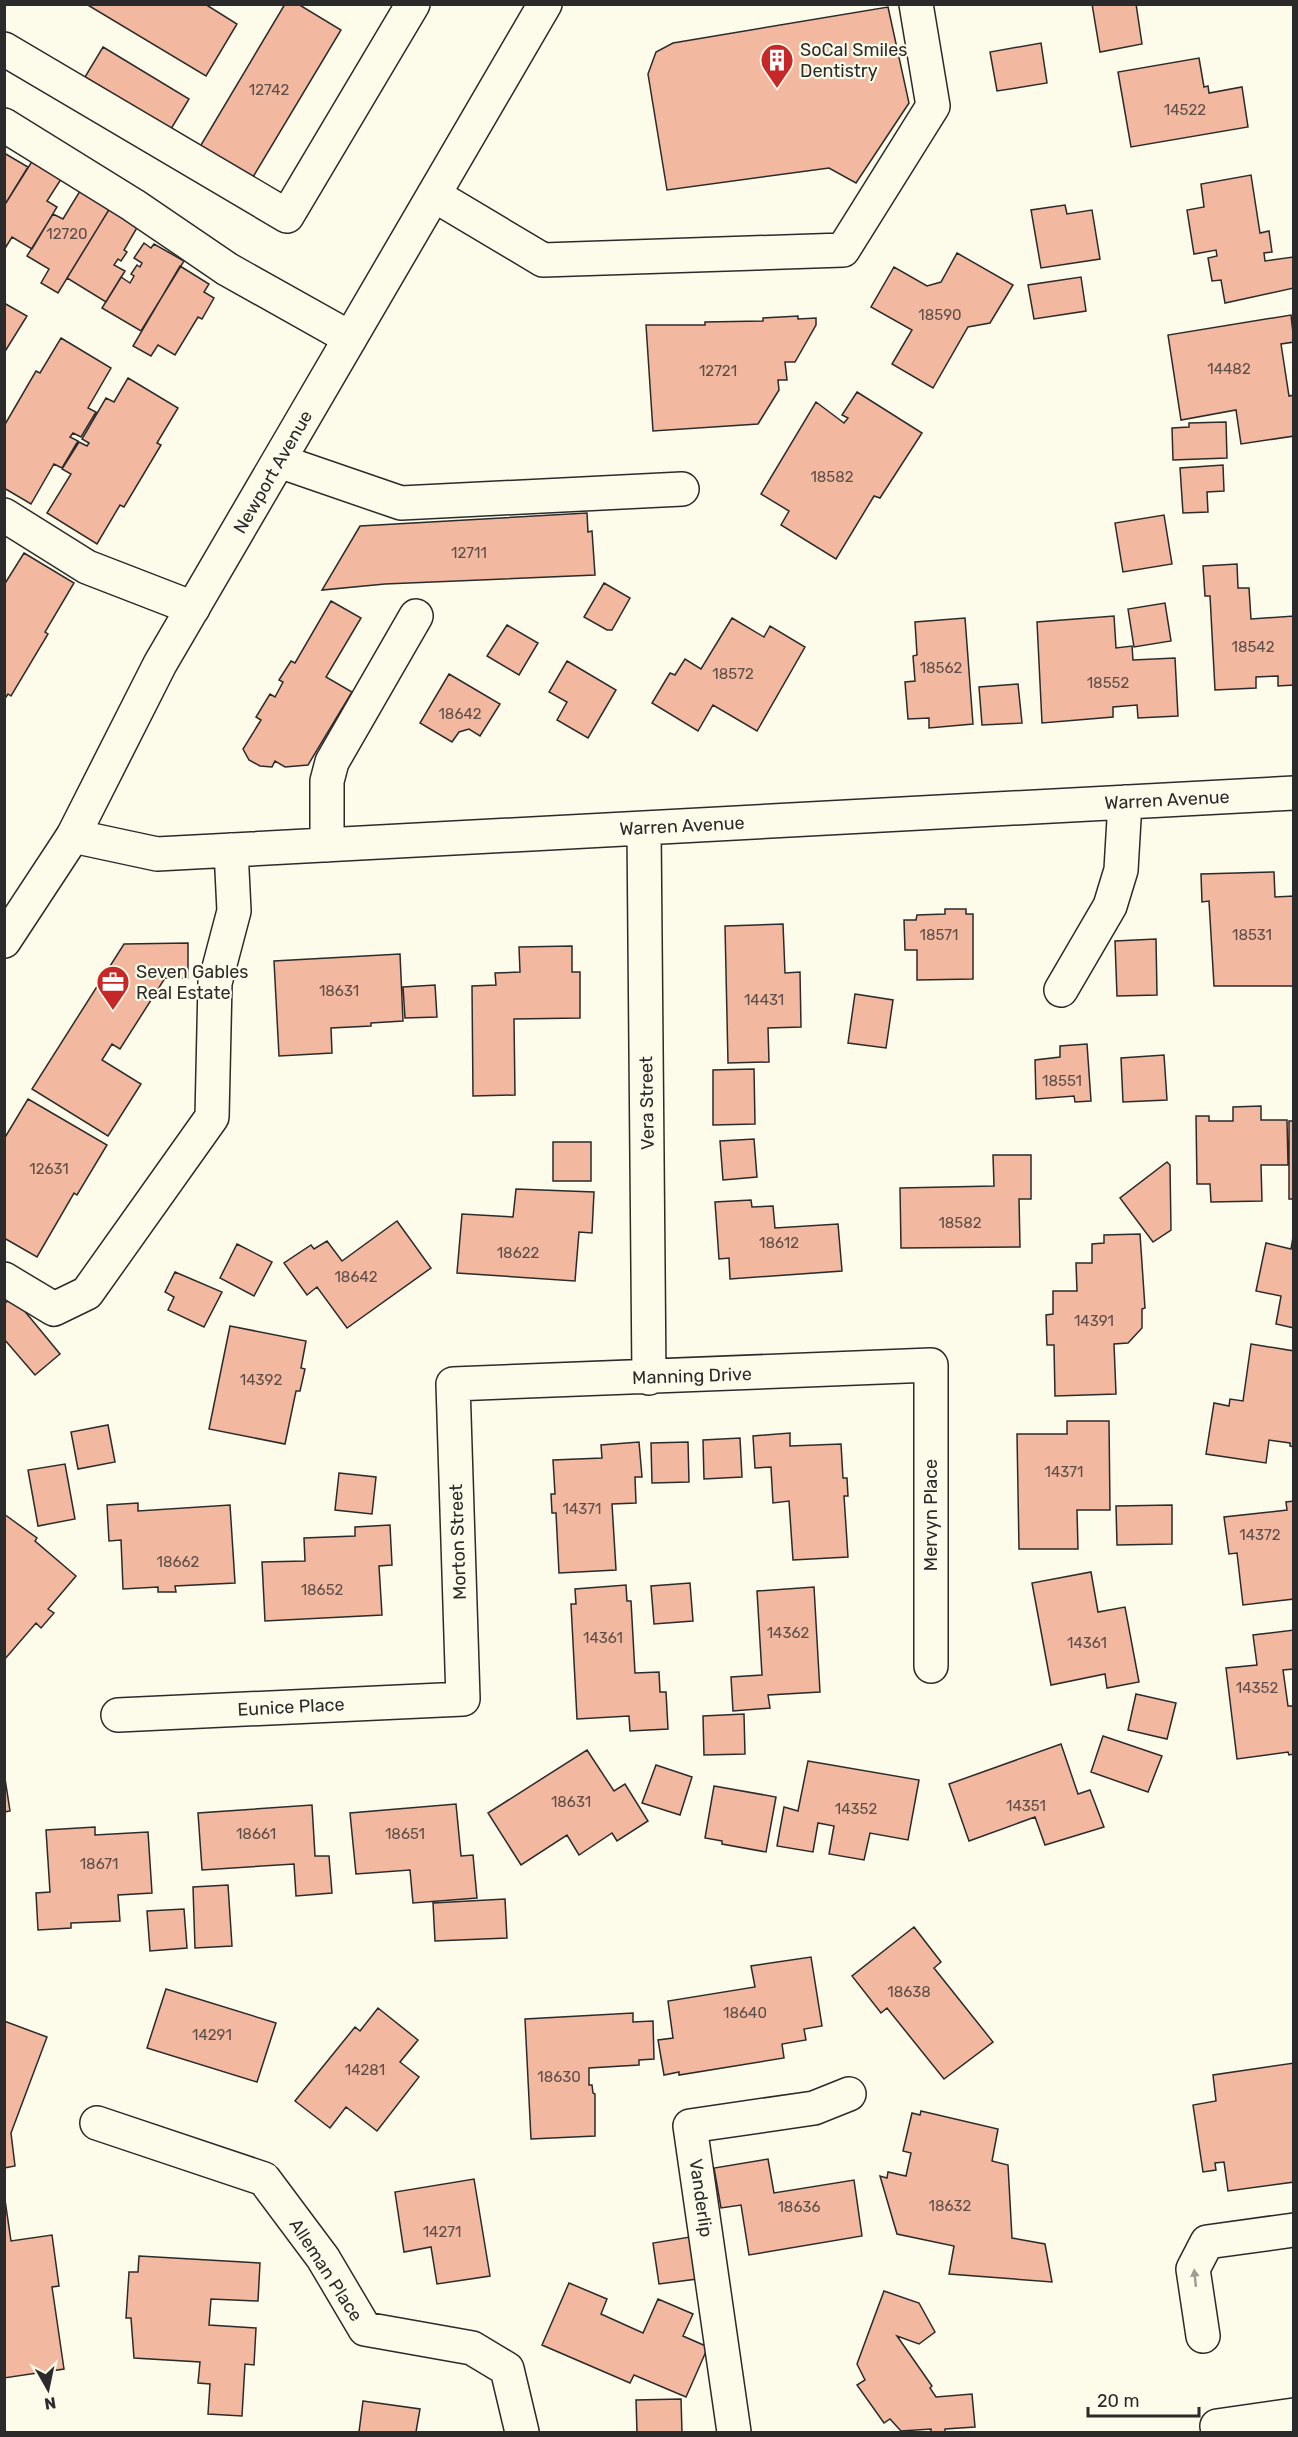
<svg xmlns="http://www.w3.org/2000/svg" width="1298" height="2437" viewBox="0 0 1298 2437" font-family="Rubik,sans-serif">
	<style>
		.building { fill: #f2b8a0; stroke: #2b2b2b; stroke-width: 1.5 }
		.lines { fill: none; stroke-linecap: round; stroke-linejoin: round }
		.minor-casing { stroke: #2b2b2b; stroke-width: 36 }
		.major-casing { stroke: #2b2b2b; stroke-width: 36 }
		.minor { stroke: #fdfbea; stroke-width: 33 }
		.major { stroke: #fdfbea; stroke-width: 33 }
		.oneway { fill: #9e9d94 }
		.labels { text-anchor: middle; stroke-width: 4.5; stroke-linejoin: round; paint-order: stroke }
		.number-label { font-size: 15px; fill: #5d4e48 }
		.poi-label { font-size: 18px; fill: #2b2b2b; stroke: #fdfbea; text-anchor: start }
		.street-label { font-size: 18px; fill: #2b2b2b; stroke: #fdfbea }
	</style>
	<rect width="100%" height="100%" fill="#fdfbea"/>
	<path class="building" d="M86,4H205L237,24L206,76Z
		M285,4H298L341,30L250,182L198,150Z
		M1092,4H1136L1142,44L1100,52Z
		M888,7L909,103L856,183L829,168L667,190L648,74L656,52L673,43Z
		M1041,43L1047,83L997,91L990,52Z
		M103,47L189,99L171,129L85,77Z
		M1199,58L1204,87L1208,86L1209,93L1242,87L1248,127L1131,147L1118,72Z
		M4,153L28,167L4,206Z
		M36,155L65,173L47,201L57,207L32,249L12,237L4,250V206Z
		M1251,175L1260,233L1269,231L1272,252L1264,253L1265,261L1293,257L1294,288L1225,303L1221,280L1212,281L1208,258L1217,256L1216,250L1194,254L1187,210L1204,207L1201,184Z
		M80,191L110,208L58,293L41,283L49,269L27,256L53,214L63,219Z
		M1065,205L1067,214L1092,210L1100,259L1041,268L1031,210Z
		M110,208L138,226L124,250L127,252L121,261L118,259L114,265L125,271L106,302L67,278Z
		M144,243L151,248L154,244L184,261L141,331L102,308L121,277L130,283L134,276L131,274L137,265L140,267L142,263L134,258Z
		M957,253L1013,285L990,323L968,327L933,388L892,364L912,330L871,307L894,267L927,286L941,282Z
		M180,266L209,284L204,292L214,298L202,319L198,317L175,355L158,345L151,356L133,346Z
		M1081,277L1086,311L1034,319L1028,285Z
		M4,303L27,316L4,353Z
		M1291,315L1294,342L1281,344L1289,396L1294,395V436L1241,444L1236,410L1181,420L1168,335Z
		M798,316V319L816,318V325L795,362H785L787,380H778L779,390L758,424L653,431L646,325H705V322L763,321V318Z
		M61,338L111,368L88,408L96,412L81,437L73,433L70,437L78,441L62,468L54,464L31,504L4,488V426L36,371L40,373Z
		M128,378L178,408L157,443L161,445L124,507L120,505L97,544L47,513L71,474L62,469L79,442L87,446L89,443L82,439L106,398L114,402Z
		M857,392L922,433L880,498L874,496L836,559L781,525L789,511L761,494L816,402L844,423L848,418L842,415Z
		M1226,422L1227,458L1173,460L1172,428L1189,427V423Z
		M1223,465L1224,491L1207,492L1208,512L1183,513L1180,468Z
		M587,513L588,532L592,531L595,575L385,584L322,590L360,526Z
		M1164,515L1172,564L1123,572L1115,523Z
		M24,553L74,583L45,632L48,634L11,696L8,694L4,700V585Z
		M1237,564L1238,588H1249L1251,619L1294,616V685L1278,686V676L1256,677V688L1215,690L1210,596H1205L1203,566Z
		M604,583L630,598L612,630H607L584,617Z
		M331,601L361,618L326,677L352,692L308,765L285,767L275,761L272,767L260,766L249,760L243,749L261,720L256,717L270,694L275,697L283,682L279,680L291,661L295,663Z
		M1165,603L1171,641L1134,647L1128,609Z
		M1114,616L1116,648L1132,646L1133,660L1175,658L1178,716L1138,718L1137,705L1113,707V717L1042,723L1037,622Z
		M732,618L764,637L770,626L805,647L757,731L713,705L698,731L652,703L670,673L675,675L685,659L701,669Z
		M965,618L973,724L929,728V718L908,719L905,682L915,681L913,656L917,655L915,622Z
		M507,625L538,643L519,675L487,656Z
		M567,661L616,690L588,738L557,720L567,702L549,692Z
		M449,674L500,704L480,736L469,729L459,732L452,742L420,723Z
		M1018,684L1022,723L982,725L979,687Z
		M1274,872L1275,897L1294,896V986H1214L1209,901L1202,902L1201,874Z
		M945,909H966V914H973V979L917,980V950H905L904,920H916L917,915L945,914Z
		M783,924L785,973L800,972L801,1027L768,1028L769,1062L728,1063L725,926Z
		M1156,939L1157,995L1117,996L1115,941Z
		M188,943V978H165L120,1049L112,1044L102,1060L141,1084L108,1136L32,1089L124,944Z
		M572,946V972H580V1018L514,1019L515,1095L473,1096L472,986L496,985L495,973L520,972L519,947Z
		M400,954L403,1021L371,1023V1026L331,1028L332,1053L279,1056L274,961Z
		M435,985L437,1017L405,1018L403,987Z
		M855,994L893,1000L886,1048L848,1043Z
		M1087,1044L1091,1101L1075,1102L1074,1096L1036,1099L1035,1060L1060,1057V1046Z
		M1164,1055L1167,1100L1123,1102L1121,1058Z
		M754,1069L755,1124L713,1125V1070Z
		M28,1099L107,1145L77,1195L74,1193L37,1257L4,1238V1139Z
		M1261,1106V1120H1287L1288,1165H1261L1262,1201L1211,1202L1210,1184H1197L1196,1116H1209V1121H1233V1107Z
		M1289,1121H1294V1199H1289Z
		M754,1139L757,1177L723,1180L720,1141Z
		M553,1142H591V1181H553Z
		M993,1155H1031V1199H1019L1020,1247L901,1248L900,1188L994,1186Z
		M1167,1162L1170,1165L1171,1230L1153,1242L1120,1198Z
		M516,1189L594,1192L592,1233L579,1232L575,1281L457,1273L462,1214L513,1217Z
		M751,1200L752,1207L773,1206L775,1228L838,1224L842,1271L730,1279L729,1258L719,1259L715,1202Z
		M397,1221L431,1268L347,1328L317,1287L307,1295L284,1263L311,1245L314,1249L327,1241L342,1261Z
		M1140,1234L1145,1308L1142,1309V1328L1128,1343L1114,1344L1116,1394L1055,1396L1054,1345H1047L1046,1315L1053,1314V1291H1077L1076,1263H1092V1244L1104,1243V1235Z
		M1293,1237H1294V1328L1276,1324L1281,1296L1256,1291L1266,1243L1291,1249Z
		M237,1244L272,1262L254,1296L220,1278Z
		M175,1272L222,1292L204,1327L168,1310L174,1297L165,1292Z
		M13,1297L60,1354L35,1375L4,1339V1304Z
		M230,1326L306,1341L301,1368L305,1369L300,1391H296L285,1444L209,1429Z
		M1251,1344L1294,1351V1447L1290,1446V1443L1269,1440L1266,1463L1206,1454L1214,1403L1229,1406L1230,1399L1243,1401Z
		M1067,1421H1109L1110,1510H1077L1078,1549H1019L1017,1434H1067Z
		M108,1425L115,1462L78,1469L71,1432Z
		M790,1433V1446L841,1444L843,1478H847L848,1496H844L848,1557L793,1560L789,1501L773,1503L771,1467L755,1468L753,1436Z
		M740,1438L742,1477L704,1479L703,1440Z
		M639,1442L642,1477H635L636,1503L612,1504L616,1570L559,1573L556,1513H552L551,1494H555L553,1460L602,1458L601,1445Z
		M688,1442L689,1482L652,1483L651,1443Z
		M65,1464L75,1519L38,1526L28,1470Z
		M339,1473L376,1477L372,1514L335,1510Z
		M1294,1501V1599L1243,1605L1237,1553L1229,1554L1224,1517L1287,1510L1286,1502Z
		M138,1503V1511L230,1505L235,1583L175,1586L176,1592H158V1587L123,1589L121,1540L109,1541L107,1505Z
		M1172,1505V1544L1117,1545L1116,1506Z
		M4,1514L37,1538L35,1541L76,1576L48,1609L54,1613L41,1628L36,1623L4,1660Z
		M390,1525L392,1565L379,1566L382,1615L265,1621L262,1562L305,1561L304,1538L355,1536V1527Z
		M1091,1572L1098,1612L1125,1607L1139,1682L1107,1688L1105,1674L1051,1685L1032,1583Z
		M690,1583L693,1621L654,1624L651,1586Z
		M626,1585L627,1601H631L635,1673L659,1672L660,1692H666L668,1729L630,1731L629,1716L577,1719L571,1604H576L575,1589Z
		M814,1587L820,1692L768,1695L770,1708L733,1711L731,1677L762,1675L757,1591Z
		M1294,1630V1669L1283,1670L1288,1706H1293L1294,1754L1289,1755L1288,1752L1237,1759L1226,1668L1257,1665L1253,1635Z
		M1136,1694L1176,1703L1167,1739L1128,1730Z
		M744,1714L745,1754L704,1755L703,1716Z
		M1103,1736L1162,1756L1148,1792L1091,1772Z
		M1061,1744L1078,1794L1090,1790L1104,1827L1045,1845L1035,1817L969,1841L949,1784Z
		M587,1750L614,1791L625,1784L648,1821L617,1841L612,1833L579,1855L567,1835L521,1865L488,1813Z
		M808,1761L919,1780L908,1840L870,1833L864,1860L829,1854L834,1826L818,1823L813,1852L777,1846L784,1807L798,1811Z
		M656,1765L692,1777L680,1815L642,1803Z
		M4,1772L10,1811L4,1812Z
		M714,1786L776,1797L766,1852L722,1844V1841L705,1838Z
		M456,1804L461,1856L473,1855L477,1898L413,1903L410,1870L356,1874L350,1813Z
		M312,1805L315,1856H329L332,1893L296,1896L294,1864L202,1870L198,1813Z
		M95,1827V1835L148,1832L152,1893L118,1895L120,1921L71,1923V1928L38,1930L36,1893L50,1892L46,1830Z
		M228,1885L232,1946L195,1948L193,1887Z
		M505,1899L507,1938L435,1941L433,1903Z
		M184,1909L187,1948L150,1951L147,1911Z
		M914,1927L941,1962L934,1968L993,2042L944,2079L887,2008L881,2013L852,1976Z
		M811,1957L822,2026L804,2029L806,2040L782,2044L784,2058L679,2075V2072L664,2075L658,2040L673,2038L668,2001L755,1987L751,1966Z
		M166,1989L276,2023L257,2082L147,2048Z
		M378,2008L418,2040L400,2062L419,2077L377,2131L346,2107L330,2128L295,2101L355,2027L360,2031Z
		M633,2013V2022L653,2021L654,2059L639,2060V2065L589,2068V2085H592L593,2093L595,2094V2136L531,2139L525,2019Z
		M4,2021L47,2037L11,2133L15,2166L4,2168Z
		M1294,2063V2182L1228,2191L1224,2162L1215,2163L1216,2170L1203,2172L1193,2105L1216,2101L1213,2075Z
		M921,2111L998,2129L992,2161L1008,2165L1012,2238L1045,2244L1052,2282L949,2274L954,2246L897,2234L880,2176L887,2178L888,2172L906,2176L911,2153L903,2151L912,2113L920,2115Z
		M768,2159L774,2193L854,2180L862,2236L749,2255L741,2205L721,2208L714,2168Z
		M474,2179L490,2276L437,2284L431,2247L404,2252L395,2192Z
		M4,2193L11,2241L52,2235L59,2286L52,2287L64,2369L4,2378Z
		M690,2237L697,2279L659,2284L653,2243Z
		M139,2256L260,2263L258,2301L211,2299L209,2325L256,2328L254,2365L245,2364L242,2416L208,2414L210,2384L198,2383L200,2362L134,2358L131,2318H126L129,2272H138Z
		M569,2283L607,2299L601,2314L643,2333L658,2299L693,2314L683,2336L708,2347L686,2397L634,2375L630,2383L542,2345Z
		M884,2291L919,2303L935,2332L919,2344L897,2336L932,2386L930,2388L936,2397L972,2394L975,2427L945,2429V2432H931V2429L901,2431L890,2419L884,2423L857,2385L865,2380L857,2364Z
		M681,2399L682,2432H637L636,2400Z
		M363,2401L420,2409L416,2432H359Z"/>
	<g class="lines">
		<defs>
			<path id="minor" d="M4,49L287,216L413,4
				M4,125L133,205L227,269L350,338
				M434,195L543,260L843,250L933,106L916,4
				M279,461L401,503L682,489
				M4,515L87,567L193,608
				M644,828L649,1378
				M73,836L157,854L1294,793
				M327,845V781L332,762L416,616
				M1061,990L1110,906L1121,870L1125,802
				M4,1279L54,1309L87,1293L212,1117L215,983L234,911L231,850
				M118,1715L463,1699L453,1384L931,1365V1666
				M97,2123L264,2179L323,2258L365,2329L472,2348L507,2369L522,2432
				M1203,2336L1193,2269L1207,2242L1294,2230
				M734,2432L690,2126L814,2108L849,2094
				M1218,2432L1217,2426L1294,2415"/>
			<path id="major" d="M4,941L73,836L160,664L545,4"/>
		</defs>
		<use href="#minor" class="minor-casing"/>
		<use href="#major" class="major-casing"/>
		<use href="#minor" class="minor"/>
		<use href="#major" class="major"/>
	</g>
	<defs><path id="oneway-solid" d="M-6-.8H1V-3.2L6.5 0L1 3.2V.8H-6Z" transform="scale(1.5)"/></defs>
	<use class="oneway" href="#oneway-solid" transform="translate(1195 2278) rotate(-96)"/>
	<defs>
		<symbol id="building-pin" viewBox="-11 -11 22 30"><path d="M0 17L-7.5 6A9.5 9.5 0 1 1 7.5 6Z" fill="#c62828" stroke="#fdfbea"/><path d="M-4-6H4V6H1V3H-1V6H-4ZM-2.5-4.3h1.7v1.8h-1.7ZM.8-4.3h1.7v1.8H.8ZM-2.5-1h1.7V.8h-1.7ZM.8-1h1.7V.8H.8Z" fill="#fff"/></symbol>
		<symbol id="office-pin" viewBox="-11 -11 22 30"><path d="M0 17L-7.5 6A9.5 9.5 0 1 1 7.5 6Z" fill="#c62828" stroke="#fdfbea"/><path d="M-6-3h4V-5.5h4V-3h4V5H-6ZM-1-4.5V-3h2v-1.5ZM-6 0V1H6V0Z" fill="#fff"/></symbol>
	</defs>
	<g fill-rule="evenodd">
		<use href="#building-pin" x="758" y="41" width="38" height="52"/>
		<use href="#office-pin" x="94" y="963" width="38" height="52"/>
	</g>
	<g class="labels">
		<g class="number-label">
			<text x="269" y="95">12742</text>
			<text x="1185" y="115">14522</text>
			<text x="67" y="239">12720</text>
			<text x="940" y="320">18590</text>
			<text x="1229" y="374">14482</text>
			<text x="718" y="376">12721</text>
			<text x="832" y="482">18582</text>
			<text x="469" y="558">12711</text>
			<text x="1253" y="652">18542</text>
			<text x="941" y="673">18562</text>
			<text x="733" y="679">18572</text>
			<text x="1108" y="688">18552</text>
			<text x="460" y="719">18642</text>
			<text x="939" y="940">18571</text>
			<text x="1252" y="940">18531</text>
			<text x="339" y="996">18631</text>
			<text x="764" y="1005">14431</text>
			<text x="1062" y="1086">18551</text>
			<text x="49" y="1174">12631</text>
			<text x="960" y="1228">18582</text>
			<text x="779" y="1248">18612</text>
			<text x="518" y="1258">18622</text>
			<text x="356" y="1282">18642</text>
			<text x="1094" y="1326">14391</text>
			<text x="261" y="1385">14392</text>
			<text x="1064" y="1477">14371</text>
			<text x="582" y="1514">14371</text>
			<text x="1260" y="1540">14372</text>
			<text x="178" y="1567">18662</text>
			<text x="322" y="1595">18652</text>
			<text x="788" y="1638">14362</text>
			<text x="603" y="1643">14361</text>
			<text x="1087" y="1648">14361</text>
			<text x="1257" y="1693">14352</text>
			<text x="571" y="1807">18631</text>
			<text x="1026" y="1811">14351</text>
			<text x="856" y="1814">14352</text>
			<text x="256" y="1839">18661</text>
			<text x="405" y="1839">18651</text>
			<text x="99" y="1869">18671</text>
			<text x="909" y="1997">18638</text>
			<text x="745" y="2018">18640</text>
			<text x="212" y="2040">14291</text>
			<text x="365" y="2075">14281</text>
			<text x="559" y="2082">18630</text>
			<text x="950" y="2211">18632</text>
			<text x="799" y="2212">18636</text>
			<text x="442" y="2237">14271</text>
		</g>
		<g class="poi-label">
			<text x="800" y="56">SoCal Smiles<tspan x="800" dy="21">Dentistry</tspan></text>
			<text x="136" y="978">Seven Gables<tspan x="136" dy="21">Real Estate</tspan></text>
		</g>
		<g class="street-label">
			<text transform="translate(273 472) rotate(-60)" y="6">Newport Avenue</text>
			<text transform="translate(1167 800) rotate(-3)" y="6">Warren Avenue</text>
			<text transform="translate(682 826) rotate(-3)" y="6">Warren Avenue</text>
			<text transform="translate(647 1103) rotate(-91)" y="6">Vera Street</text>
			<text transform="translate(692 1376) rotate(-2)" y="6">Manning Drive</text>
			<text transform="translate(931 1515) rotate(-90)" y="6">Mervyn Place</text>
			<text transform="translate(458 1542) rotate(-92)" y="6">Morton Street</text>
			<text transform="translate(291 1707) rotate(-3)" y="6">Eunice Place</text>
			<text transform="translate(701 2198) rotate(82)" y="6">Vanderlip</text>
			<text transform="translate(326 2270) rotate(57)" y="6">Alleman Place</text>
		</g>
	</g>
	<rect width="1298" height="2437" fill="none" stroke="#2b2b2b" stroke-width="12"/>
	<g transform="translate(48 2389) rotate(171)" stroke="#fdfbea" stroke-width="4.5" paint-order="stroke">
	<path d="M0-4.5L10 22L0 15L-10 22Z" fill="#2b2b2b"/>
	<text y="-9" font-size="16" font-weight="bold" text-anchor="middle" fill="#2b2b2b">N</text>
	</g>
	<path d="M1088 2407v9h111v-9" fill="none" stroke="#2b2b2b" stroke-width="3"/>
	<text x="1097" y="2407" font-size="18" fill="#2b2b2b" stroke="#fdfbea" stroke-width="4.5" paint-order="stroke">20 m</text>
</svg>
